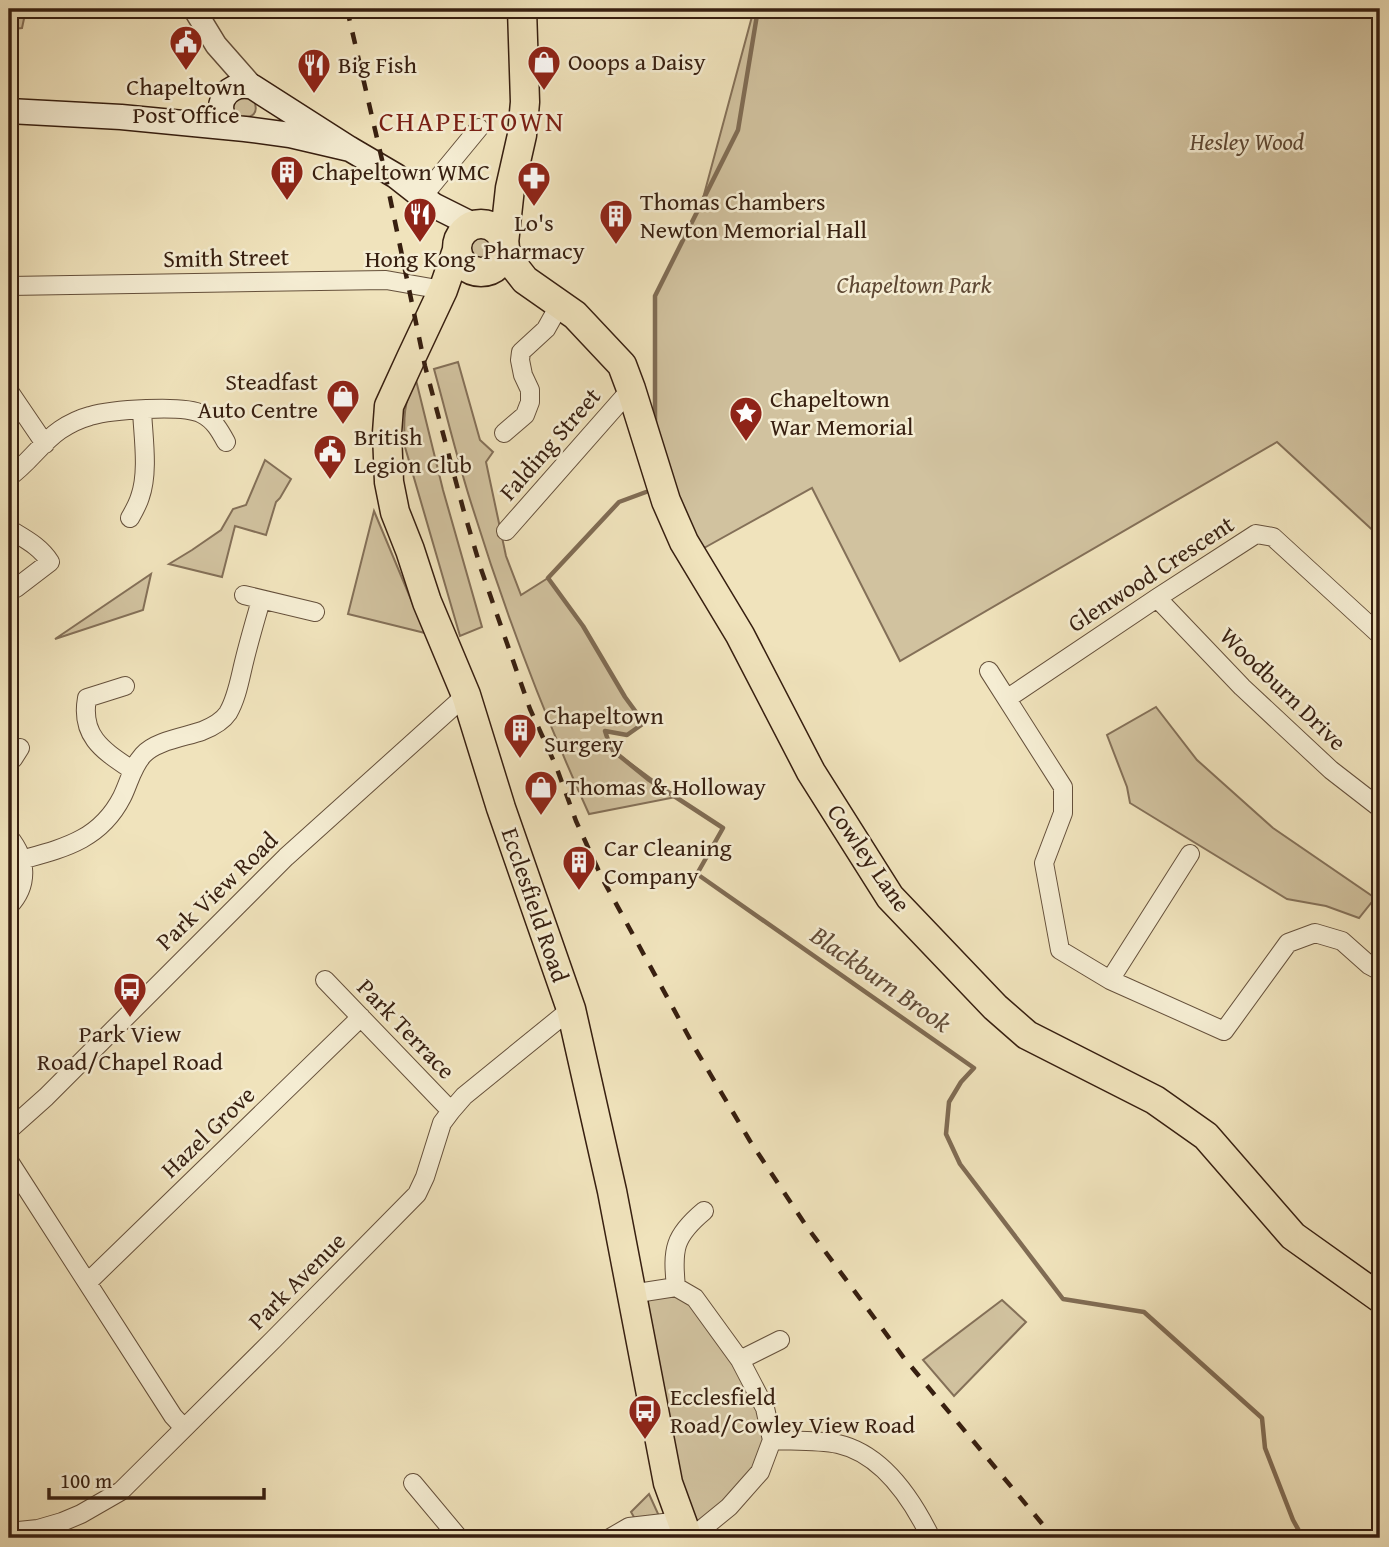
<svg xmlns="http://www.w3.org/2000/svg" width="1389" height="1547" viewBox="0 0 1389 1547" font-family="'Gentium Book Plus',serif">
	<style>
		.green { fill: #d1c29f; stroke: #847058; stroke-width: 2 }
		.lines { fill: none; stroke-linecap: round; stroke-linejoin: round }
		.stream { stroke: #806c54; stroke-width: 4.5 }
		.minor-casing { stroke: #65503b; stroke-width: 20 }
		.tertiary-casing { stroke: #65503b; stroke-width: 24 }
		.secondary-casing { stroke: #371f10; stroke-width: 27 }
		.primary-casing { stroke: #371f10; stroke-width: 31 }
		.minor { stroke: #f5edd3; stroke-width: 18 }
		.tertiary { stroke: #f5edd3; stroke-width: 21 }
		.secondary { stroke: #f5edd3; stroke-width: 24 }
		.primary { stroke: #f0e3bc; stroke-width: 28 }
		.rail { stroke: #371f10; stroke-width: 4.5; stroke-dasharray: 12 12; stroke-linecap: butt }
		.labels { text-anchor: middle; stroke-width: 5; stroke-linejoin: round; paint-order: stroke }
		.poi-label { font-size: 24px; fill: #371f10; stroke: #f5edd3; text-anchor: start }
		.park-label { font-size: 24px; font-style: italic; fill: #5e4834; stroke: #f5edd3 }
		.street-label { font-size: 24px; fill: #371f10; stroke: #f5edd3 }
		.water-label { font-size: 26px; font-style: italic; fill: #624c38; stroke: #f5edd3 }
		.quarter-label { font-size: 28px; letter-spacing: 2px; fill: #7a1f14; stroke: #f5edd3 }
	</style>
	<rect width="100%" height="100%" fill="#f0e3bc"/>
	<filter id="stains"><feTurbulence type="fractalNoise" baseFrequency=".00286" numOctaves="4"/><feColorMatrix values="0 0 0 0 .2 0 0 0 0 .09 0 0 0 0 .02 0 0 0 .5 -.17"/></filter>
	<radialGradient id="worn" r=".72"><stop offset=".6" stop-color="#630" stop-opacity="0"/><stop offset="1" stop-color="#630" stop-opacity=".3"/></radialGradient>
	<path class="green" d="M9,9H30L25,14L22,28L12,29L11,34L9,35Z
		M754,9H1380V537L1277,442L900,661L812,488L704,548L675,500L655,430V296L702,202Z
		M239,94L254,100C260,116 250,118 237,118L230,104Z
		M466 248a14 14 0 1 1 28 0a14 14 0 1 1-28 0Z
		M458,362L480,440L493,452L486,462L506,556L521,595L548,578L583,626L625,697L644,723L627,735L605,731L611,749L676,797L589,814C544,715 505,612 473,509C458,463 447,416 434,369Z
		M415,376L443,490L482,627L460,636L405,447C403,417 404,404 415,376Z
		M265,460L291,479L280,498L276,502L266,535L235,526L222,577L169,564L192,550L221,530L233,509L246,505Z
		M374,511L425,633L348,614Z
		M151,574L143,610L55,639Z
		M1156,707L1197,760L1273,828L1375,898L1359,918L1326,906L1287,899L1130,803L1127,787L1107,735Z
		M675,1293L691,1302L736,1365L760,1409L765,1440L753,1469L725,1501L690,1530L635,1299Z
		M1002,1300L1026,1322L954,1396L923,1360Z
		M649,1494L669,1538H646L631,1512Z"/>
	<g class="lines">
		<path class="stream" d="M655,424V296L738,130L758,9
			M646,492L619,502L548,578L583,626L625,697L644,723L627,735L605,731L611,749L648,779L723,828L697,874L974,1068L961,1082L949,1102L946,1134L960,1164L1063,1299L1144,1312L1262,1418L1265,1448L1293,1520L1303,1538"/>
		<defs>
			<path id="minor" d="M423,196L479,128
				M9,286L386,280L443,290
				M9,391L45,444
				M504,433L525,415L530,402V390L523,375L520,360L521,352L546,329L560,304
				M9,477C28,464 41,443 60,430C69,424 79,419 90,416C110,410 183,404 202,414C214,420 220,431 226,442
				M130,518C134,511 138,504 140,497C149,472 143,436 142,410
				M9,529C25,539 40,546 50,562L16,588
				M506,531L631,389
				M244,595L315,612
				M1157,598L1242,687L1331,770L1380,808
				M989,671L1063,787V813L1044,863L1060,950L1110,980L1224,1031L1288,943L1315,933L1342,941L1369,965L1380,971
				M125,686L87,698C80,737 104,751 132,770
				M1008,698L1157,598L1256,534L1273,537L1380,635
				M9,761L13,759L20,748
				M9,837C27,859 29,885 9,906
				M21,860C64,848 100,840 122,797C129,783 132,767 143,755C155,741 185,737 202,731C212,727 222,722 228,713C237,698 240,678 244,662C249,641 255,621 261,600
				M325,980L451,1111
				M1110,980L1190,854
				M9,1130L46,1097L286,857L466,695
				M9,1161L173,1416L184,1428
				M88,1282L361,1017
				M676,1287C672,1249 674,1236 704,1211
				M631,1294L676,1287L695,1298L740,1360L765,1408L772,1440L760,1472L729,1507L691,1538
				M740,1360L780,1340
				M772,1440C792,1441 819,1440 838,1444C883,1454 912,1499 931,1538
				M413,1483L459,1538
				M9,1532L38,1529L62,1522L81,1514L121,1491L274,1339L417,1194L425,1177L442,1123L451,1111L464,1096L571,1009
				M610,1538L629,1527L681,1521"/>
			<path id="tertiary" d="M194,9L216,45L253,87"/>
			<path id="secondary" d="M9,111L121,117L245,129L290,135L350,149
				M237,128C208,116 222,79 253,87L350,149L396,176L433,205L473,225"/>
			<path id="primary" d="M457 248a24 24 0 1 1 48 0a24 24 0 1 1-48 0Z
				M504,243L510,188L522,135L525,102L522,9
				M457,250L443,290L411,358L389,406L387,433L389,482L395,512L410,550L427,602L466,695L501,808L571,1009L612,1191L668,1483L688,1538
				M505,250L514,266L525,280L575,315L622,365L631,389L666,501L684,542L740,635L811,772L890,897L995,1007L1027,1035L1155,1100L1206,1136L1293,1236L1380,1298"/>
		</defs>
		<use href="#minor" class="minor-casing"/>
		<use href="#tertiary" class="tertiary-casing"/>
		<use href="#secondary" class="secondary-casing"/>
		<use href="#primary" class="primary-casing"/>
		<use href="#minor" class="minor"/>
		<use href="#tertiary" class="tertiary"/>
		<use href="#secondary" class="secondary"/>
		<use href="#primary" class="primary"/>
		<path class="rail" d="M347,9L383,164L425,366L464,512L481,569L530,709L556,766L576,821L602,878L696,1050L750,1141L807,1227L904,1358L1054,1538"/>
	</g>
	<defs>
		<symbol id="civic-pin" viewBox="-11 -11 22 30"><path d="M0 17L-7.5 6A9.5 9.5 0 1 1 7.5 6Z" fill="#8f2418" stroke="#f5edd3"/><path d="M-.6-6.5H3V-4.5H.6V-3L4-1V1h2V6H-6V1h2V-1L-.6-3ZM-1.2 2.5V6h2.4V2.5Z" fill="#fff"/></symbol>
		<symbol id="shop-pin" viewBox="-11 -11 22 30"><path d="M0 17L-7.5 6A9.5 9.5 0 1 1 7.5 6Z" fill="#8f2418" stroke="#f5edd3"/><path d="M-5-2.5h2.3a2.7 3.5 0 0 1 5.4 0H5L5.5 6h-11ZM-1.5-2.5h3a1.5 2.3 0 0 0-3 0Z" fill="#fff"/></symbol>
		<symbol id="restaurant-pin" viewBox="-11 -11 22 30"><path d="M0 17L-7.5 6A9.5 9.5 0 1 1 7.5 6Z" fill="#8f2418" stroke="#f5edd3"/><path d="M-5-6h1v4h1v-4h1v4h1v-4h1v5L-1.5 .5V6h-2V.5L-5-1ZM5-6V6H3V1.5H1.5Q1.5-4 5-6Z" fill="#fff"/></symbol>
		<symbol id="building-pin" viewBox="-11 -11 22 30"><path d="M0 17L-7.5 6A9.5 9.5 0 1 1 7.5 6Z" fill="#8f2418" stroke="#f5edd3"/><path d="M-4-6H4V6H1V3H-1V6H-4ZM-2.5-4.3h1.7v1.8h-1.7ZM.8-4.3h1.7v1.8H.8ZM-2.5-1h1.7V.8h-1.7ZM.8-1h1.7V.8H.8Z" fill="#fff"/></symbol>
		<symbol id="pharmacy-pin" viewBox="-11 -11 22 30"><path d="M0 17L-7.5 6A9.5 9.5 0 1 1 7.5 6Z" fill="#8f2418" stroke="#f5edd3"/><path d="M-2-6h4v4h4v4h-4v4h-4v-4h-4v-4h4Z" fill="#fff"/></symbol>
		<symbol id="sight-pin" viewBox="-11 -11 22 30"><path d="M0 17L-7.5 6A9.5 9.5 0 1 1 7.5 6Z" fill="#8f2418" stroke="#f5edd3"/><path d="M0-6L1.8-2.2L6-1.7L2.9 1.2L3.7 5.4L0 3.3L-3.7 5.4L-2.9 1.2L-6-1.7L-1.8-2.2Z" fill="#fff"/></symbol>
		<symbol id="bus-pin" viewBox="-11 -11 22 30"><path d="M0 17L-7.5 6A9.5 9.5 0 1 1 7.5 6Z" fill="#8f2418" stroke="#f5edd3"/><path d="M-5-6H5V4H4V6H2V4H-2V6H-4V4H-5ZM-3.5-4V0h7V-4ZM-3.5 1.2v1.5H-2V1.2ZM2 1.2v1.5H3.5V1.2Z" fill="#fff"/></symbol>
	</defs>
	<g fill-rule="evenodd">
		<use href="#civic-pin" x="167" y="23" width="38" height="52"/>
		<use href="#shop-pin" x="525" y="43" width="38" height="52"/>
		<use href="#restaurant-pin" x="295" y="46" width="38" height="52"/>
		<use href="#building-pin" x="268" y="153" width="38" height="52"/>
		<use href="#pharmacy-pin" x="515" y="159" width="38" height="52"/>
		<use href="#restaurant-pin" x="401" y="195" width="38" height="52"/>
		<use href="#building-pin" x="597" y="197" width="38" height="52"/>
		<use href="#shop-pin" x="324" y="377" width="38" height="52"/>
		<use href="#sight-pin" x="727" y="394" width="38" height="52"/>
		<use href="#civic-pin" x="311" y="432" width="38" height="52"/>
		<use href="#building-pin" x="501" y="711" width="38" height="52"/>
		<use href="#shop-pin" x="522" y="768" width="38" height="52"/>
		<use href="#building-pin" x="560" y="843" width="38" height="52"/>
		<use href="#bus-pin" x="111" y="970" width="38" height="52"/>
		<use href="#bus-pin" x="626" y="1392" width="38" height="52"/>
	</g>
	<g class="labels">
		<g class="poi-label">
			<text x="568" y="70">Ooops a Daisy</text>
			<text x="338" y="73">Big Fish</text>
			<text x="186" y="95" text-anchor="middle">Chapeltown<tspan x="186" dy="28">Post Office</tspan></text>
			<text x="312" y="180">Chapeltown WMC</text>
			<text x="640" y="210">Thomas Chambers<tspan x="640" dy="28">Newton Memorial Hall</tspan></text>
			<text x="534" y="231" text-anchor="middle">Lo's<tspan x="534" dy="28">Pharmacy</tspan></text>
			<text x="420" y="267" text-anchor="middle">Hong Kong</text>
			<text x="318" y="390" text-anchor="end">Steadfast<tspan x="318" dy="28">Auto Centre</tspan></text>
			<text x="770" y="407">Chapeltown<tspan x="770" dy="28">War Memorial</tspan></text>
			<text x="354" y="445">British<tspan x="354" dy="28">Legion Club</tspan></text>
			<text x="544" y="724">Chapeltown<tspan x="544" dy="28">Surgery</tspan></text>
			<text x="566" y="795">Thomas &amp; Holloway</text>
			<text x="604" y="856">Car Cleaning<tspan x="604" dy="28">Company</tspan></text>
			<text x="130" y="1042" text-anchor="middle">Park View<tspan x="130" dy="28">Road/Chapel Road</tspan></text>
			<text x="670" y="1405">Ecclesfield<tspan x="670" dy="28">Road/Cowley View Road</tspan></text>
		</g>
		<g class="park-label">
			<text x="1247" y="150">Hesley Wood</text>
			<text x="914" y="293">Chapeltown Park</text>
		</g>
		<g class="street-label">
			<text transform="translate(226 258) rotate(-1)" y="8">Smith Street</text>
			<text transform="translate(550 444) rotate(-49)" y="8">Falding Street</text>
			<text transform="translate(1151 574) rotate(-33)" y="8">Glenwood Crescent</text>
			<text transform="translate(1283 689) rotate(44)" y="8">Woodburn Drive</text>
			<text transform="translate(869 858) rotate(55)" y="8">Cowley Lane</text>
			<text transform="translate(217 891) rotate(-44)" y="8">Park View Road</text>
			<text transform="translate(535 905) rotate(71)" y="8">Ecclesfield Road</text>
			<text transform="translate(406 1029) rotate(46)" y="8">Park Terrace</text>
			<text transform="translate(208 1132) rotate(-44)" y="8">Hazel Grove</text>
			<text transform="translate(297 1281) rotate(-45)" y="8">Park Avenue</text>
		</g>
		<g class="water-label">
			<text transform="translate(881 979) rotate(35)" y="9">Blackburn Brook</text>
		</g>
		<g class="quarter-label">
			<text x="472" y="131">CHAPELTOWN</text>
		</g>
	</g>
	<rect width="1389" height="1547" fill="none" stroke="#f0e3bc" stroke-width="35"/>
	<rect x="10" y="10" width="1368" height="1526" fill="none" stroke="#371f10" stroke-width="3.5"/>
	<rect x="18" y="18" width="1354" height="1512" fill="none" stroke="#371f10" stroke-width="2"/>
	<path d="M49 1488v10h215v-10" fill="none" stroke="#371f10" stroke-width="3.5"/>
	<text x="60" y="1488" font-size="21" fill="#371f10" stroke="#f5edd3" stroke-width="5" paint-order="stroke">100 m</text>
	<rect width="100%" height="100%" filter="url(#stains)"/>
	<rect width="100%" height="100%" fill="url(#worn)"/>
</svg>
